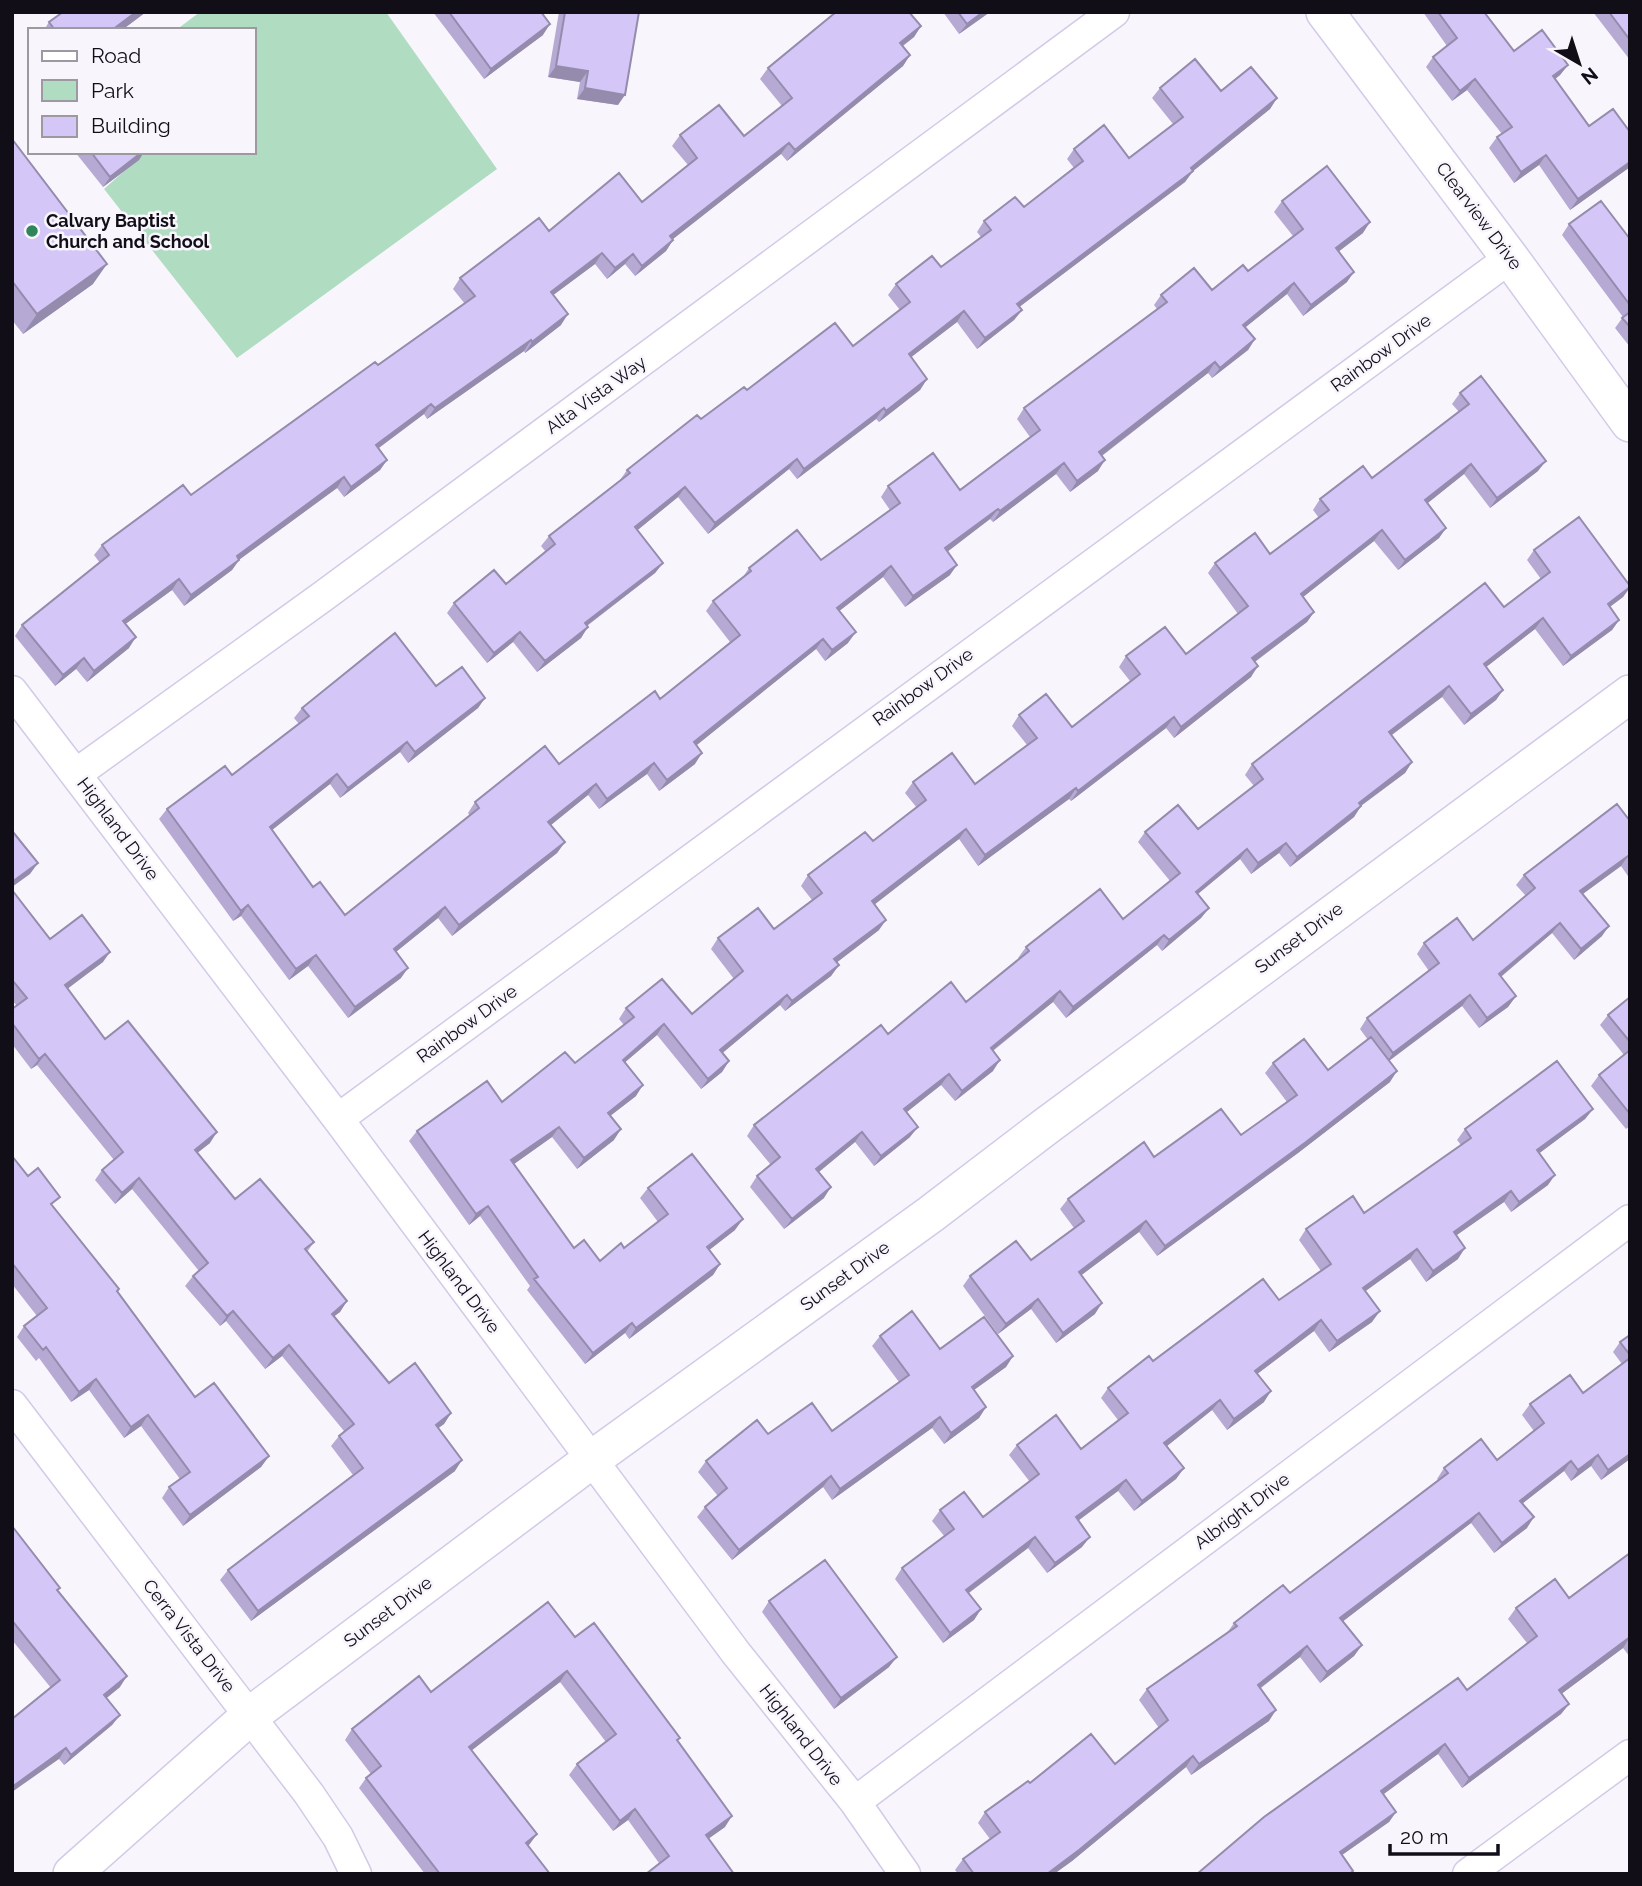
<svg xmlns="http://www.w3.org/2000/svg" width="1642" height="1886" viewBox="0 0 1642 1886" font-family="Raleway,sans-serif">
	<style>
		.green { fill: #b0dcc1 }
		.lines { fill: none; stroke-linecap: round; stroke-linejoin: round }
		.minor-casing { stroke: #d2cae7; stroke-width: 33 }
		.tertiary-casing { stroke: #d2cae7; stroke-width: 40 }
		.minor { stroke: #fff; stroke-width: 30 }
		.tertiary { stroke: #fff; stroke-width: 37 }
		.wall { fill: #b6aad4 }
		.shaded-wall { fill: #948bad }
		.building { fill: #d4c6f7; stroke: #948bad; stroke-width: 2 }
		.poi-dot { fill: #2e865a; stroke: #f8f6fc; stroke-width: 2.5 }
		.labels { text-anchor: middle; stroke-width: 5; stroke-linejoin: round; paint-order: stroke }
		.street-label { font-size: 18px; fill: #110e18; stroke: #f8f6fc }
		.poi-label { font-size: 18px; font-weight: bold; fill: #110e18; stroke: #f8f6fc; text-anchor: start }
	</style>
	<rect width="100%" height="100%" fill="#f8f6fc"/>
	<path class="green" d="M200,12H386L497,169L237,358L104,189L139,158L135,152H254V30H176Z"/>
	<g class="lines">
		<defs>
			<path id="minor" d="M12,691L338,1119L736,1653L855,1802L905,1874
				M76,774L322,597L1114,12
				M338,1119L1510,258
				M12,1405L309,1794L338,1837L356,1874
				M855,1802L1630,1220
				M1468,1874L1630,1755"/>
			<path id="tertiary" d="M1325,12L1510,258L1630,423
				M72,1874L251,1715L591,1460L931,1214L1045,1127L1630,694"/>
		</defs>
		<use href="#minor" class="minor-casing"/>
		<use href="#tertiary" class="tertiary-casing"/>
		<use href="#minor" class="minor"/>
		<use href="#tertiary" class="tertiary"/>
	</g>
	<path class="wall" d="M63,12H146L122,30H44L49,22Z
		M433,12H541L543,35L484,79Z
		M559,12H639L618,105L577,99L580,82L548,77Z
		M943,12H990L959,34Z
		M1423,12H1484L1514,51L1568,65L1560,75L1555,79L1589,126L1630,132V167L1570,210L1539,165L1514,183L1489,148L1497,137L1502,134L1467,90L1452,101L1426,67L1433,57L1447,46Z
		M1593,12H1630V60Z
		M921,26L914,37L903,46L910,55L903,66L787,161L781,154L672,239L673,240L666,251L635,276L625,264L607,279L595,264L553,295L561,325L525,353L524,351L427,419L424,414L379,448L387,460L380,470L344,497L337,488L239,560L232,570L184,606L172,590L125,624L129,648L87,682L76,669L55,686L15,636L22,625L100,563L94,555L102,545L191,495L465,304L453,289L460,278L549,231L642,202L688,165L672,146L680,135L744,136L782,106L760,79L768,68Z
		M1160,88L1221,91L1277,98L1270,109L1193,171L1185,182L1019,307L1022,310L1014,320L977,349L957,322L911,357L927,379L920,390L879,422L876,419L797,479L789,469L708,534L678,497L637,530L663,563L655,573L587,626L581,638L537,672L513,642L487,663L447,613L454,603L506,584L546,552L541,546L549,536L620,480L627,470L701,419L747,390L853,346L900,310L888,295L896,284L941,267L981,237L977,232L984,221L1024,207L1074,168L1067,159L1074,149L1129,158L1173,124L1152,98Z
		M12,139L93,284L23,334L12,320Z
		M75,152H144L139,160L103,187Z
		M1282,201L1363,233L1338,251L1347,282L1303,316L1287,294L1245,327L1255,339L1248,350L1212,378L1208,373L1102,456L1098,471L1070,492L1056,474L993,522L990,519L947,551L950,575L905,607L883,577L839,611L848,643L825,661L816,649L696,745L695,764L659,791L647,774L599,809L588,795L551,825L565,842L557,853L452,936L438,918L396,952L401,978L348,1018L308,966L289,980L241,916L233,921L159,819L167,809L232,775L299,724L294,718L302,708L436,686L485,698L478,708L408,763L400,752L340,798L330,784L272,830L313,887L345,915L470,816L468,813L475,802L559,764L660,699L730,642L706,611L713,601L743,577L749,568L821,560L890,510L881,497L888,486L960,490L1030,437L1017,419L1024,408L1157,309L1154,305L1161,295L1212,290L1248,271L1293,236L1274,212Z
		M1569,224L1630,239V347L1615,328L1623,317L1562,235Z
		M1460,393L1538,471L1490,508L1464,474L1427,503L1446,528L1439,538L1398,570L1374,541L1303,597L1314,612L1307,622L1255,662L1251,677L1174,738L1166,728L1071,801L1069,799L978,866L959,839L874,904L879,930L837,962L839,965L831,976L785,1011L780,1005L722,1053L729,1061L722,1072L701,1089L657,1035L625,1062L636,1096L610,1116L614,1140L577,1169L552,1137L514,1164L574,1248L600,1261L624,1248L658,1222L640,1198L648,1188L735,1230L709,1250L720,1264L713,1275L629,1339L625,1333L585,1364L527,1290L530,1286L480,1216L469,1225L409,1141L417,1131L502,1102L575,1063L624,1025L619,1019L626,1008L692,1014L734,979L711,949L718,938L774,929L812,900L801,886L808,875L873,841L917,808L905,793L913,782L975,784L1027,745L1012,726L1019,715L1072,727L1130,681L1119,667L1126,656L1186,654L1238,614L1208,573L1215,563L1270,554L1319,518L1313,510L1320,499L1372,478L1459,412L1452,404Z
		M1534,550L1630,588L1623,597L1610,607L1619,620L1612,630L1563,666L1535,629L1486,667L1503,690L1496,700L1464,725L1442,697L1392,735L1412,762L1405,773L1361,806L1354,817L1290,867L1279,853L1251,874L1240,859L1198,894L1209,908L1201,918L1162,951L1157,945L1066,1018L1053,1002L993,1051V1071L955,1101L941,1085L906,1112L910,1137L874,1166L855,1142L819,1172L824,1198L784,1229L750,1187L757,1176L771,1165L747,1136L754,1125L888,1034L966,1002L1019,959L1018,958L1026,947L1123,919L1170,881L1138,842L1145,832L1198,829L1254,786L1245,775L1252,764L1504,607L1541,579L1527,560Z
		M1630,821V879L1621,866L1583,894L1602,936L1574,960L1552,933L1501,977L1516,996L1508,1007L1479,1028L1462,1006L1389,1061L1390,1082L1298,1153L1157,1256L1139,1232L1081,1275L1095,1314L1056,1343L1031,1309L998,1334L963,1286L970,1276L1031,1260L1074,1228L1060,1209L1068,1199L1154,1157L1241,1135L1287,1102L1265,1073L1273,1063L1328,1070L1368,1040L1360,1029L1367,1018L1429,971L1417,954L1424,943L1473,940L1526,896L1516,885L1524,875Z
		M12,890L50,939L103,962L67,988L105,1039L210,1143L197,1153L235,1199L314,1242L307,1252L347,1301L340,1312L334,1316L389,1383L451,1413L444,1424L438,1428L455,1471L251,1621L220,1580L228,1570L353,1475L331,1446L339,1436L344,1431L282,1356L265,1369L226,1321L220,1326L185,1286L193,1276L199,1271L132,1189L115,1204L95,1180L102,1170L114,1160L37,1065L31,1069L12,1044V1009L17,1006L12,1000Z
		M1630,997V1126L1626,1129L1591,1086L1599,1075L1624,1055L1600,1025L1608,1015Z
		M1593,1109L1585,1119L1539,1153L1548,1185L1511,1212L1504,1202L1456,1235L1458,1259L1426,1282L1410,1259L1365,1291L1372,1322L1329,1352L1314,1331L1257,1374L1264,1402L1227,1430L1212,1410L1167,1446L1184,1468L1176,1479L1134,1511L1118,1491L1078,1521L1082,1547L1047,1573L1028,1548L969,1593L981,1609L974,1620L943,1643L895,1579L902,1568L945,1537L932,1521L940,1510L983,1517L1030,1482L1009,1455L1017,1445L1081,1449L1118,1420L1101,1398L1108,1388L1153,1361L1279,1300L1321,1271L1299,1240L1306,1229L1364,1213L1461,1145L1457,1140L1465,1129Z
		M12,1156L119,1289L118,1292L195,1397L269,1456L261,1467L183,1526L162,1498L169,1487L180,1479L141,1426L124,1438L89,1390L71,1402L39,1358L36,1361L17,1337L24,1326L37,1316L12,1284Z
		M1630,1335V1459L1601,1480L1591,1466L1571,1481L1564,1471L1523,1503L1527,1528L1494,1553L1471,1523L1343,1621L1362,1645L1354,1656L1320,1683L1300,1657L1261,1688L1269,1721L1191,1775L1186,1767L1072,1861L1054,1874H958L955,1870L963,1859L990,1839L978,1823L985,1812L1030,1783L1115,1764L1159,1728L1139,1700L1147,1689L1227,1633L1234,1623L1290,1593L1438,1480L1437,1479L1444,1468L1497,1460L1534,1431L1522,1415L1530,1404L1583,1393L1622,1364L1613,1352L1620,1342Z
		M880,1336L940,1349L1013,1356L1006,1367L974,1390L986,1407L979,1418L944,1444L932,1428L832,1500L823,1487L732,1560L697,1517L705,1507L718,1496L698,1472L706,1461L768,1434L832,1431L899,1382L872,1346Z
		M12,1526L57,1591L120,1687L106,1698L120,1715L112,1725L64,1765L59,1759L51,1688L12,1640Z
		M1630,1553V1657L1623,1648L1561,1694L1569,1704L1561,1714L1462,1788L1438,1754L1384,1794L1396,1812L1389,1822L1342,1855L1353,1871L1352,1874H1197L1467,1690L1527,1643L1508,1619L1516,1608L1569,1598Z
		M769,1601L889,1667L834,1709L762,1612Z
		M575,1637L680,1738L677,1741L725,1827L708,1839L734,1874H645L659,1863L628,1820L613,1831L569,1775L577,1764L606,1742L560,1682L471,1750L537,1834L528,1846L550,1874H425L359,1788L366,1778L371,1774L345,1740L352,1729L431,1692Z"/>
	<path class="shaded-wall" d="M136,12H146L122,30H112Z
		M983,12H990L959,34L967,24Z
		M550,24L543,35L484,79L491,69Z
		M921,26L914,37L893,53L900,43Z
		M910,55L903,66L787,161L795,150Z
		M1568,65L1560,75L1546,86L1553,76Z
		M556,66L588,71L580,82L548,77Z
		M1475,79L1467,90L1452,101L1460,91Z
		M585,88L625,95L618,105L577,99Z
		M1277,98L1270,109L1192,172L1193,171L1185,182L1010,314L1017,304L1191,168Z
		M789,143L781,154L663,247L670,236Z
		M142,152H144L139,160L103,187L110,177Z
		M1546,155L1539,165L1514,183L1521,172Z
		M1630,162V167L1570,210L1578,199Z
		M1370,222L1363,233L1329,259L1336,248Z
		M673,240L666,251L635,276L642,266Z
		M602,253L595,264L544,302L551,292Z
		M633,254L625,264L607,279L615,268Z
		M107,264L93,284L23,334L37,314Z
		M1354,272L1347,282L1303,316L1311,305Z
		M1294,283L1287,294L1236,335L1243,325Z
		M1022,310L1014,320L977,349L985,338Z
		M964,311L957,322L901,365L909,354Z
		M568,314L561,325L525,353L532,342Z
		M1255,339L1248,350L1212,378L1220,368Z
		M531,340L524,351L427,419L435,408Z
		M1215,362L1208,373L1092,463L1099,452Z
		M927,379L920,390L879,422L886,411Z
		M431,404L424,414L369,455L376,445Z
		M884,408L876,419L797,479L804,469Z
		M797,459L789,469L708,534L715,523Z
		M387,460L380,470L344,497L351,487Z
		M1105,460L1098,471L1070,492L1077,481Z
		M1546,461L1538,471L1490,508L1497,498Z
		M1064,463L1056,474L993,522L1000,511Z
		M1471,464L1464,474L1418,511L1425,500Z
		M344,477L337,488L229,567L237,556Z
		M685,487L678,497L628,538L635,527Z
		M998,509L990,519L938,559L945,548Z
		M1446,528L1439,538L1398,570L1405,560Z
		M1382,530L1374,541L1293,605L1301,594Z
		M239,560L232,570L184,606L191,595Z
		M663,563L655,573L577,633L585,623Z
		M957,565L950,575L905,607L913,596Z
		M891,566L883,577L829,619L837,608Z
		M179,579L172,590L116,631L123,621Z
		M1630,587L1623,597L1600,614L1608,604Z
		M1314,612L1307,622L1245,669L1252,658Z
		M1543,618L1535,629L1476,675L1484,664Z
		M1619,620L1612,630L1563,666L1571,656Z
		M588,627L581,638L537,672L545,661Z
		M520,632L513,642L487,663L494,653Z
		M856,632L848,643L825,661L832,650Z
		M136,637L129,648L87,682L94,671Z
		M823,639L816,649L687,753L694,742Z
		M84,658L76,669L55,686L63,675Z
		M1258,666L1251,677L1174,738L1181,727Z
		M1449,686L1442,697L1382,742L1389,732Z
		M1503,690L1496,700L1464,725L1471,714Z
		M485,698L478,708L408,763L415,752Z
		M1174,717L1166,728L1071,801L1078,791Z
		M407,742L400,752L340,798L348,788Z
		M702,753L695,764L659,791L667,780Z
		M1412,762L1405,773L1351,813L1359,803Z
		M654,763L647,774L599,809L607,799Z
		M337,774L330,784L262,838L270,827Z
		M596,784L588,795L541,833L548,822Z
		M1076,788L1069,799L978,866L985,855Z
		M1361,806L1354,817L1290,867L1297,857Z
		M966,829L959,839L865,912L872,901Z
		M565,842L557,853L452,936L459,925Z
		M1286,843L1279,853L1251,874L1258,863Z
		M1247,849L1240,859L1188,902L1196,892Z
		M1628,856L1621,866L1573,901L1580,891Z
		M38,863L30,874L12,887V882Z
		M248,905L241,916L233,921L241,911Z
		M445,907L438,918L387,959L394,949Z
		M1209,908L1201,918L1162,951L1169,940Z
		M886,920L879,930L827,970L834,959Z
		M1560,923L1552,933L1492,984L1499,974Z
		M1609,926L1602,936L1574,960L1581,949Z
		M1164,935L1157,945L1066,1018L1073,1007Z
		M110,952L103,962L58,996L65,985Z
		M316,955L308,966L289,980L296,969Z
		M839,965L831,976L785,1011L792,1001Z
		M408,968L401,978L348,1018L355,1007Z
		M1060,991L1053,1002L983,1058L991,1048Z
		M787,995L780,1005L713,1061L720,1050Z
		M1470,995L1462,1006L1386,1063L1393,1053Z
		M1516,996L1508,1007L1479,1028L1487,1018Z
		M664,1024L657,1035L616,1070L623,1060Z
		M45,1054L37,1065L31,1069L39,1059Z
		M1000,1060L993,1071L955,1101L962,1091Z
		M729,1061L722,1072L701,1089L708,1079Z
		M1397,1071L1390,1082L1298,1153L1157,1256L1165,1246Z
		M949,1074L941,1085L897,1120L904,1109Z
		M643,1085L636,1096L601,1123L608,1113Z
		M1593,1109L1585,1119L1529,1161L1537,1150Z
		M559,1127L552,1137L504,1171L511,1160Z
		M918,1127L910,1137L874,1166L881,1156Z
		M621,1129L614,1140L577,1169L584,1158Z
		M217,1132L210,1143L187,1161L195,1150Z
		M862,1132L855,1142L809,1180L816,1169Z
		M1555,1175L1548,1185L1511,1212L1519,1202Z
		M139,1178L132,1189L115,1204L122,1193Z
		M831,1187L824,1198L784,1229L792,1219Z
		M1511,1191L1504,1202L1447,1242L1454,1232Z
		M488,1206L480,1216L469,1225L476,1214Z
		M743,1219L735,1230L699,1258L707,1247Z
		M1146,1221L1139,1232L1071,1283L1079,1272Z
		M1465,1248L1458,1259L1426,1282L1433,1271Z
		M1417,1249L1410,1259L1356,1298L1363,1288Z
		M720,1264L713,1275L629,1339L636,1328Z
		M1038,1299L1031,1309L998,1334L1006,1324Z
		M347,1301L340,1312L324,1324L332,1314Z
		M1102,1303L1095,1314L1056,1343L1063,1333Z
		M233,1311L226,1321L220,1326L227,1316Z
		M1380,1311L1372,1322L1329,1352L1337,1341Z
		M1321,1320L1314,1331L1248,1381L1255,1371Z
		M632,1323L625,1333L585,1364L593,1353Z
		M289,1345L282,1356L265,1369L273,1358Z
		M1013,1356L1006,1367L964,1397L972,1387Z
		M96,1379L89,1390L71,1402L79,1392Z
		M1271,1391L1264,1402L1227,1430L1234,1419Z
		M1220,1400L1212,1410L1157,1454L1164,1443Z
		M986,1407L979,1418L944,1444L951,1433Z
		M451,1413L444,1424L429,1435L436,1425Z
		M148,1415L141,1426L124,1438L131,1427Z
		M940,1417L932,1428L832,1500L840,1489Z
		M1630,1454V1459L1601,1480L1608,1470Z
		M1598,1455L1591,1466L1571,1481L1578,1470Z
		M269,1456L261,1467L183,1526L190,1515Z
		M462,1460L455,1471L251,1621L258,1611Z
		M1571,1461L1564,1471L1513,1511L1520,1501Z
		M1184,1468L1176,1479L1134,1511L1142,1501Z
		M831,1476L823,1487L732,1560L739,1550Z
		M1126,1480L1118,1491L1068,1528L1076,1517Z
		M1479,1513L1471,1523L1333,1629L1340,1618Z
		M1534,1517L1527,1528L1494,1553L1502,1543Z
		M1035,1537L1028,1548L959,1600L966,1590Z
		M1090,1537L1082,1547L1047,1573L1055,1563Z
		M981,1609L974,1620L943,1643L950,1633Z
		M1630,1637L1623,1648L1552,1701L1559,1690Z
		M1362,1645L1354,1656L1320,1683L1327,1672Z
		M1307,1646L1300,1657L1251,1695L1258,1685Z
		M897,1657L889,1667L834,1709L841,1698Z
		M567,1671L560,1682L462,1758L469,1747Z
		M127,1676L120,1687L97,1706L104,1695Z
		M1569,1704L1561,1714L1462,1788L1469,1778Z
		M1276,1710L1269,1721L1191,1775L1199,1764Z
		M120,1715L112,1725L64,1765L71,1755Z
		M1445,1744L1438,1754L1374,1801L1381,1791Z
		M66,1748L59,1759L12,1792V1787Z
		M1193,1756L1186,1767L1072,1861L1054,1874H1047Z
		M635,1809L628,1820L613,1831L620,1821Z
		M1396,1812L1389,1822L1332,1862L1340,1852Z
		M732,1816L725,1827L698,1846L706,1835Z
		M537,1834L529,1845L519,1853L526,1843Z"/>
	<path class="building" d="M63,12H136L112,30H55L49,22Z
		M449,12H541L550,24L491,69Z
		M565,12H639L625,95L585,88L588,71L556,66Z
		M836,12H909L921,26L900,43L910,55L795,150L789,143L670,236L673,240L642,266L633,254L615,268L602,253L551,292L568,314L532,342L531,340L435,408L431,404L376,445L387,460L351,487L344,477L237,556L239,560L191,595L179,579L123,621L136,637L94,671L84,658L63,675L22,625L109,555L102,545L183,485L191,495L375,362L378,365L475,296L460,278L539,218L549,231L619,173L642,202L697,158L680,135L719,105L744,136L792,98L768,68Z
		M958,12H983L967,24Z
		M1438,12H1484L1514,51L1542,30L1568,65L1553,76L1589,126L1613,109L1630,132V162L1578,199L1546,155L1521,172L1497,137L1512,127L1475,79L1460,91L1433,57L1457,38Z
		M1609,12H1630V40Z
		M1195,59L1221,91L1251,67L1277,98L1191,168L1193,171L1017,304L1022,310L985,338L964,311L909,354L927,379L886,411L884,408L804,469L797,459L715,523L685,487L635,527L663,563L585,623L588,627L545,661L520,632L494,653L454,603L494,570L506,584L555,544L549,536L630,473L627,470L697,415L701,419L744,387L747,390L835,323L853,346L910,302L896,284L932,256L941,267L991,230L984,221L1015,197L1024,207L1083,161L1074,149L1104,125L1129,158L1183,117L1160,88Z
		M12,139L107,264L37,314L12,281Z
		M91,152H142L110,177Z
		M1327,166L1370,222L1336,248L1354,272L1311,305L1294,283L1243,325L1255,339L1220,368L1215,362L1099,452L1105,460L1077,481L1064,463L1000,511L998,509L945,548L957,565L913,596L891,566L837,608L856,632L832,650L823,639L694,742L702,753L667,780L654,763L607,799L596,784L548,822L565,842L459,925L445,907L394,949L408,968L355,1007L316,955L296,969L248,905L241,911L167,809L225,766L232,775L309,716L302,708L395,633L436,686L462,667L485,698L415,752L407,742L348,788L337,774L270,827L313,887L320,882L345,915L479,808L475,802L545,746L559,764L655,691L660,699L740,635L713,601L751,571L749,568L797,530L821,560L900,503L888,486L933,453L960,490L1040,430L1024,408L1167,302L1161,295L1194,268L1212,290L1243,265L1248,271L1303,229L1282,201Z
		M1601,201L1630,239V305L1569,224Z
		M1630,312V327L1622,318Z
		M1481,376L1546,461L1497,498L1471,464L1425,500L1446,528L1405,560L1382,530L1301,594L1314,612L1252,658L1258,666L1181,727L1174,717L1078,791L1076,788L985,855L966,829L872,901L886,920L834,959L839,965L792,1001L787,995L720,1050L729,1061L708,1079L664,1024L623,1060L643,1085L608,1113L621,1129L584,1158L559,1127L511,1160L574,1248L584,1240L600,1261L621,1243L624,1248L668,1214L648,1188L692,1154L743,1219L707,1247L720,1264L636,1328L632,1323L593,1353L534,1279L538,1277L488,1206L476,1214L417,1131L487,1081L502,1102L565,1052L575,1063L634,1017L626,1008L662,979L692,1014L743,971L718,938L758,908L774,929L822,893L808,875L865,832L873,841L926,800L913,782L952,753L975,784L1037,738L1019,715L1046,694L1072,727L1140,674L1126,656L1165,627L1186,654L1248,606L1215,563L1255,533L1270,554L1329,510L1320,499L1363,466L1372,478L1469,404L1460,393Z
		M1579,517L1630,586V587L1608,604L1619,620L1571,656L1543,618L1484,664L1503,690L1471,714L1449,686L1389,732L1412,762L1359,803L1361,806L1297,857L1286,843L1258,863L1247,849L1196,892L1209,908L1169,940L1164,935L1073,1007L1060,991L991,1048L1000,1060L962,1091L949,1074L904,1109L918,1127L881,1156L862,1132L816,1169L831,1187L792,1219L757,1176L780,1157L754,1125L881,1025L888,1034L951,982L966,1002L1029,951L1026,947L1100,889L1123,919L1180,873L1145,832L1178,805L1198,829L1263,779L1252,764L1485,583L1504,607L1550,572L1534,550Z
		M1617,804L1630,821V858L1628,856L1580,891L1609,926L1581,949L1560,923L1499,974L1516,996L1487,1018L1470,995L1393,1053L1367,1018L1439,963L1424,943L1457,918L1473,940L1535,888L1524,875Z
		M13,832L38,863L12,882V833Z
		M12,890L50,939L82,915L110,952L65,985L105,1039L128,1021L217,1132L195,1150L235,1199L260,1179L314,1242L305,1249L347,1301L332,1314L389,1383L415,1363L451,1413L436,1425L462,1460L258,1611L228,1570L363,1468L339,1436L354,1424L289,1345L273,1358L233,1311L227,1316L193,1276L208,1263L139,1178L122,1193L102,1170L123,1152L45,1054L39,1059L12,1023V1009L27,998L12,980Z
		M1630,997V1042L1608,1015Z
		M1371,1037L1397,1071L1306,1142L1165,1246L1146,1221L1079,1272L1102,1303L1063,1333L1038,1299L1006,1324L970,1276L1016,1241L1031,1260L1084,1221L1068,1199L1144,1142L1154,1157L1221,1109L1241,1135L1297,1095L1273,1063L1304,1039L1328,1070Z
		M1630,1050V1114L1599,1075Z
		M1557,1061L1593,1109L1537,1150L1555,1175L1519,1202L1511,1191L1454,1232L1465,1248L1433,1271L1417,1249L1363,1288L1380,1311L1337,1341L1321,1320L1255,1371L1271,1391L1234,1419L1220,1400L1164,1443L1184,1468L1142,1501L1126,1480L1076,1517L1090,1537L1055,1563L1035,1537L966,1590L981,1609L950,1633L902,1568L954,1529L940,1510L964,1492L983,1517L1039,1474L1017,1445L1056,1415L1081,1449L1128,1413L1108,1388L1149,1356L1153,1361L1263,1279L1279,1300L1331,1264L1306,1229L1353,1196L1364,1213L1471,1138L1465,1129Z
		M12,1156L28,1176L38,1168L60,1197L51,1204L119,1289L117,1291L195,1397L214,1383L269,1456L190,1515L169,1487L190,1472L148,1415L131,1427L96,1379L79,1392L46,1347L43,1350L24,1326L47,1308L12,1263Z
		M912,1311L940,1349L984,1317L1013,1356L972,1387L986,1407L951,1433L940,1417L840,1489L831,1476L739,1550L705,1507L727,1488L706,1461L757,1420L768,1434L812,1403L832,1431L909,1375L880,1336Z
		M1630,1335V1355L1620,1342Z
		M1630,1358V1454L1608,1470L1598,1455L1578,1470L1571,1461L1520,1501L1534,1517L1502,1543L1479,1513L1340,1618L1362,1645L1327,1672L1307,1646L1258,1685L1276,1710L1199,1764L1193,1756L1079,1850L1047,1874H974L963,1859L1000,1832L985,1812L1028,1781L1030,1783L1091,1734L1115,1764L1168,1720L1147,1689L1237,1626L1234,1623L1283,1585L1290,1593L1448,1473L1444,1468L1481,1439L1497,1460L1544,1423L1530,1404L1570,1375L1583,1393Z
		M12,1526L60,1588L57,1590L127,1676L104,1695L120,1715L71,1755L66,1748L12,1787V1719L60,1680L14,1623L12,1624Z
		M1630,1553V1637L1559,1690L1569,1704L1469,1778L1445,1744L1381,1791L1396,1812L1340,1852L1353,1871L1350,1874H1197L1264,1817L1458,1678L1467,1690L1537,1636L1516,1608L1555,1579L1569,1598Z
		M825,1560L897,1657L841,1698L769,1601Z
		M548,1602L575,1637L594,1623L680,1738L677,1740L732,1816L706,1835L734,1874H646L669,1856L635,1809L620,1821L577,1764L616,1734L567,1671L469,1747L537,1834L526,1843L550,1874H440L366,1778L381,1766L352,1729L419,1676L431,1692Z"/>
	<circle class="poi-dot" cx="32" cy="231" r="7"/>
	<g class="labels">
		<g class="street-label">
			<text transform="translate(1479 216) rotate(53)" y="6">Clearview Drive</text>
			<text transform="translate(1381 353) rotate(-36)" y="6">Rainbow Drive</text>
			<text transform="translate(596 395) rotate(-36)" y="6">Alta Vista Way</text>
			<text transform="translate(923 687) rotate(-36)" y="6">Rainbow Drive</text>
			<text transform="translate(118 829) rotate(53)" y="6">Highland Drive</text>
			<text transform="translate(1299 938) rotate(-37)" y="6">Sunset Drive</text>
			<text transform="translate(467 1024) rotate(-36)" y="6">Rainbow Drive</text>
			<text transform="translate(845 1276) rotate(-36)" y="6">Sunset Drive</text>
			<text transform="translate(459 1282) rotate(53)" y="6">Highland Drive</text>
			<text transform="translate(1242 1511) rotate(-37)" y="6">Albright Drive</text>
			<text transform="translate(388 1612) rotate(-37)" y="6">Sunset Drive</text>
			<text transform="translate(189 1636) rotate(52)" y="6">Cerra Vista Drive</text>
			<text transform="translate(801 1735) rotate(52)" y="6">Highland Drive</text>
		</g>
		<g class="poi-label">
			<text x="46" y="227">Calvary Baptist<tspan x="46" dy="21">Church and School</tspan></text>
		</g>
	</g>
	<rect width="1642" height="1886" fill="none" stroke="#110e18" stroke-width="28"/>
	<rect x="28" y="28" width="228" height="126" fill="#f8f6fc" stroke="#9c99a1" stroke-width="2"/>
	<rect x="42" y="51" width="35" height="10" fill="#ffffff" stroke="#9c99a1" stroke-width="2"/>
	<text x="91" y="63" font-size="21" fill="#110e18">Road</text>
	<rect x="42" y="80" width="35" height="21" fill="#b0dcc1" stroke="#9c99a1" stroke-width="2"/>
	<text x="91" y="98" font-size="21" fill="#110e18">Park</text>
	<rect x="42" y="116" width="35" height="21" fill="#d4c6f7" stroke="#9c99a1" stroke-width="2"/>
	<text x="91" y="133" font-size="21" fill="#110e18">Building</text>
	<g transform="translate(1579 63) rotate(141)" stroke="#f8f6fc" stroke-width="5" paint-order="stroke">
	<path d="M0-5L12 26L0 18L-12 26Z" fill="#110e18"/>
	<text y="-10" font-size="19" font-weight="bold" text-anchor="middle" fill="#110e18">N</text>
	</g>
	<path d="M1390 1844v10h108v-10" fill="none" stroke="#110e18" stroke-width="3.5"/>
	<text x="1400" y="1844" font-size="21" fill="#110e18" stroke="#f8f6fc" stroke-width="5" paint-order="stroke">20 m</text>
</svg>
